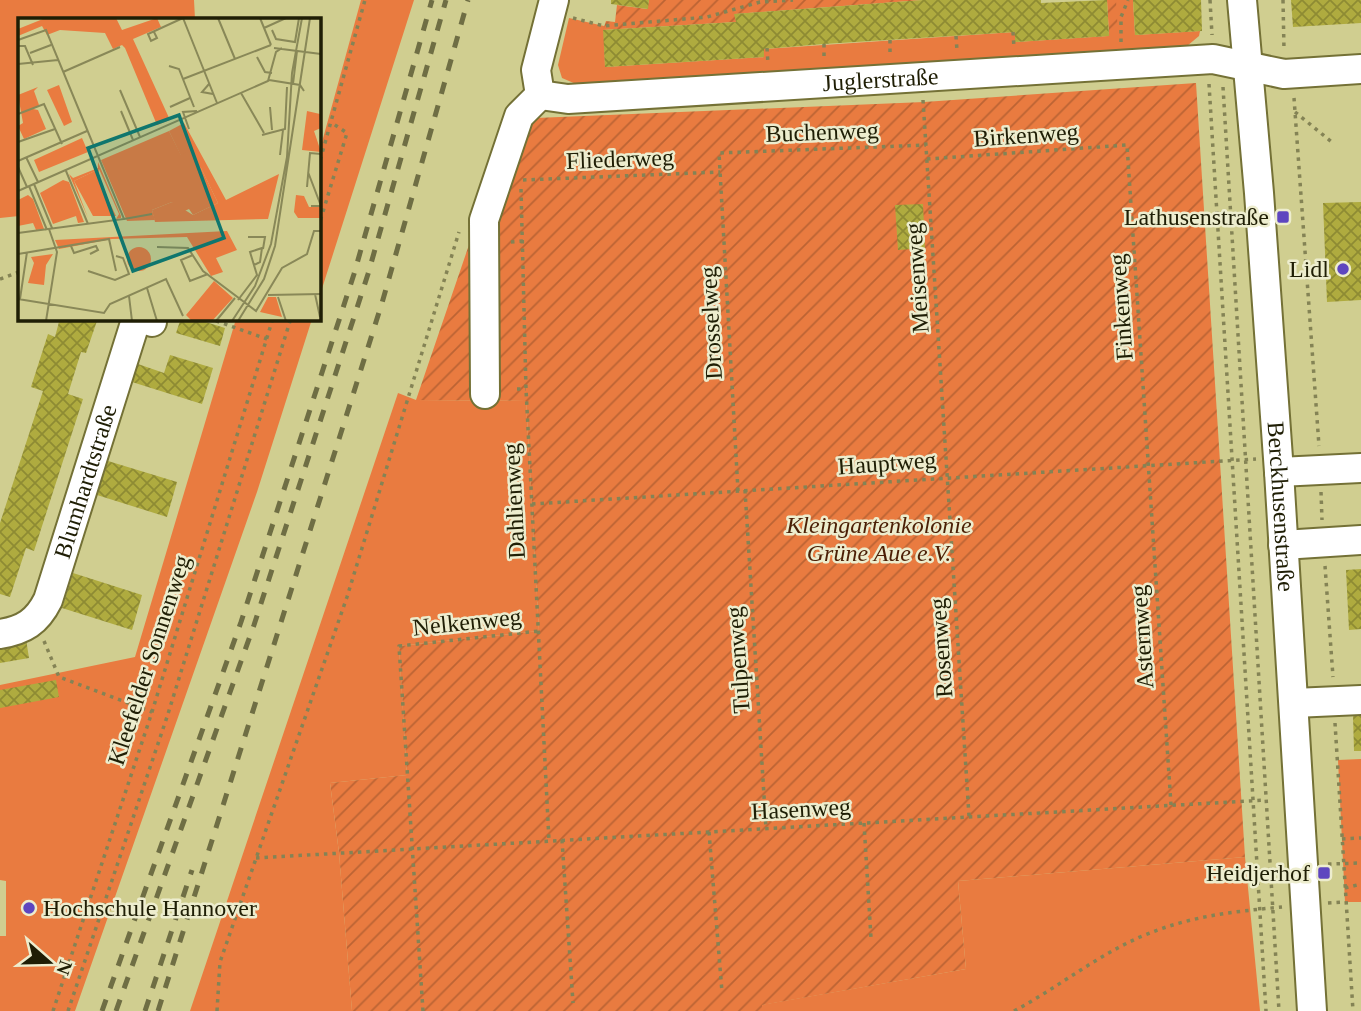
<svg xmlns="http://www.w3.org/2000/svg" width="1361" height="1011" viewBox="0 0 1361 1011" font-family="Georgia,serif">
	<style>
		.green { fill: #e97b40 }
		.garden { fill: url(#garden-furrows) }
		.building { fill: url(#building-cross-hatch) }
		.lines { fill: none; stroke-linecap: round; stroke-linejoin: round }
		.minor-casing { stroke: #747136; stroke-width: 32 }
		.path { stroke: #848355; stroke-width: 3.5; stroke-dasharray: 3.5 5; stroke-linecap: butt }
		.minor { stroke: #fff; stroke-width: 28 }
		.rail { stroke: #6f6e44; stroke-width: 5; stroke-dasharray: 12 12; stroke-linecap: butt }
		.poi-dot { fill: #5e46bf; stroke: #ededce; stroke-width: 2.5 }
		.labels { text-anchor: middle; stroke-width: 5; stroke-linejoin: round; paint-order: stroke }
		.street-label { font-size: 24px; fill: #1f1e05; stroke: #ededce }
		.poi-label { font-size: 24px; fill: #1f1e05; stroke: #ededce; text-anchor: end }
		.park-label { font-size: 24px; font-style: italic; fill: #4b1f05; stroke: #ededce }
		.inset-road { fill: none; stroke: #898858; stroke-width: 2 }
		.view { fill: #0f766e; fill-opacity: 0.15; stroke: #0f766e; stroke-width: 3.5 }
		.inset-edge { fill: none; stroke: #1f1e05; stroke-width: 3.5 }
	</style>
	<defs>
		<pattern id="garden-furrows" width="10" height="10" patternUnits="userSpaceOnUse" patternTransform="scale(1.75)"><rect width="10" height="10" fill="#e97b40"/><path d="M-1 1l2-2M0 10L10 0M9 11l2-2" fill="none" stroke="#bc6434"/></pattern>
		<pattern id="building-cross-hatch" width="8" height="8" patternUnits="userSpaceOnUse" patternTransform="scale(1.75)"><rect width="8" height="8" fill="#afab3f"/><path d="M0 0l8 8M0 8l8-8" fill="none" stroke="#8e8b33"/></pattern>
	</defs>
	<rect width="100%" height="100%" fill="#d0ce90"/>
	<path class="green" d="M0,0H194L195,19H19V216L0,218Z
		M361,0H414L319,298V153Z
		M1116,0H1133L1135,35L1200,31L1199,36L1187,46L576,84L562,78L558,65L569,18L604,26L605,67L764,57V49L1015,32L1016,42L1108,36Z
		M236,319H312L257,492L75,1011H0V936H6V881L0,880V685L135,657Z
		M398,393L416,400L526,401L539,631L399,646L407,775L330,783L339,853L352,1011H190Z
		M1361,759V902H1345L1338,760Z
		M1245,857L1260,1011H762L761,1005L966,969L958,881Z"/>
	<path class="garden" d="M649,0H923L735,14L736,22L603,30L606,21L615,22L617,5L647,9Z
		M1107,0H1116L1118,34L1109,35Z
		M1196,83L1245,857L958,881L966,969L762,1005V1011H352L339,853L330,783L407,775L399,646L539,631L526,401L416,400L512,119L924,102Z"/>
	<path class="building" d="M611,0H649L648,9L611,4Z
		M923,0H1041V3L1107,0L1109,36L1015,42V32L824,44L764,49V57L605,67L603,30L736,22L734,14Z
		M1133,0H1201L1202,31L1135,35Z
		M1291,0H1361V23L1293,27Z
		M1361,202V300L1327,302L1323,203Z
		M923,204L925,248L898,250L895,205Z
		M60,318H98L86,353L81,352L68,394L83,399L34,551L26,548L10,597L0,594V523L43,391L31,387L48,334L55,337Z
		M181,318H193L225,328L220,346L176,333Z
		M170,355L213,368L202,404L132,382L138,364L164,373Z
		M108,461L177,482L167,517L97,495Z
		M1361,569V629L1349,630L1346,570Z
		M73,573L142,595L132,630L62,608Z
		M26,639L29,658L0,663V644Z
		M56,680L59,697L0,708V690Z
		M1353,715H1361V751H1354Z"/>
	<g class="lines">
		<defs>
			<g id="minor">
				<path id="s1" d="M554,0L536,70L540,95L568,99L1213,59L1284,74L1361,69"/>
				<path id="s2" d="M1242,0L1259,193L1279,472L1312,1011"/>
				<path d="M485,394L484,220L519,116L540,95"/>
				<path d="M1279,472L1361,468"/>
				<path d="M1283,545L1361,540"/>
				<path id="s3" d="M0,634C24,630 37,622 48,600L135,323L144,319L152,322"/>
				<path d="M1294,703L1361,700"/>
			</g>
		</defs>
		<use href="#minor" class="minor-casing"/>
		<path class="path" d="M1210,0L1212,35
			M1283,0L1284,50
			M573,18L604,26L707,17L760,2L793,0
			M1013,32L1014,48
			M956,36L957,51
			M890,40V55
			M1121,42V17L1128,0
			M824,44V59
			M767,48L768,64
			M1209,84L1266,1011
			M1223,87L1279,1011
			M1294,98L1319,446
			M923,100L969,816
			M1295,112L1333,143
			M927,159L1127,145L1171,805
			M318,168L365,0
			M523,180L720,172
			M521,189L526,389L549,841
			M318,228L347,133L332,123
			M511,242L523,241
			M0,279L19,272
			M208,318L267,339
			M517,389H526
			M745,490L766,828
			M738,491L719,153L926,145
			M1321,492L1322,520
			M532,504L1256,459
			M1325,566L1333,677
			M44,641L59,677L152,712
			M1335,723L1353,1011
			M864,823L871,938
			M709,832L722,992
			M1342,839L1361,838
			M562,840L573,1003
			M256,858L1265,800
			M1328,864L1361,863
			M1345,888L1361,884
			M1328,903L1345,902
			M53,1011L152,712L273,318
			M68,1011L167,717L291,318
			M217,1011L220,962L347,597L459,232
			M423,1011L399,646L539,631
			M1014,1011C1057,988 1095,957 1140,937C1189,916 1230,912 1282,907"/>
		<use href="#minor" class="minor"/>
		<path class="rail" d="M102,1011L241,622L354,274L432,0
			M116,1011L254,625L368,274L446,0
			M145,1011L192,870
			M158,1011L382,303L468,0"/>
	</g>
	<g class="poi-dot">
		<rect x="1276" y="210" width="14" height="14" rx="3.5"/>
		<circle cx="1343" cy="269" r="7"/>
		<rect x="1317" y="866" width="14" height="14" rx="3.5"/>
		<circle cx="29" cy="908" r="7"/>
	</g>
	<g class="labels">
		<g class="street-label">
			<text dy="8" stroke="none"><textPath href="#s1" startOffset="439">Juglerstraße</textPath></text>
			<text transform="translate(822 132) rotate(-2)" y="8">Buchenweg</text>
			<text transform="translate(1026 135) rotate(-4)" y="8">Birkenweg</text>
			<text transform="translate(620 159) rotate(-2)" y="8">Fliederweg</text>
			<text transform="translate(917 278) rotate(-94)" y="8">Meisenweg</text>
			<text transform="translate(1121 307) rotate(-94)" y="8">Finkenweg</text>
			<text transform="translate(711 323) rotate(-93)" y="8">Drosselweg</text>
			<text transform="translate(887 463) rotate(-4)" y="8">Hauptweg</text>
			<text dy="8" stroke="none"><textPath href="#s3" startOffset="186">Blumhardtstraße</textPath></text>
			<text transform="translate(514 501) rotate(-93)" y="8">Dahlienweg</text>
			<text dy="8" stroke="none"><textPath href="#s2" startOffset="508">Berckhusenstraße</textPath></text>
			<text transform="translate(467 622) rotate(-6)" y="8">Nelkenweg</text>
			<text transform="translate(1142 637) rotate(-94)" y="8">Asternweg</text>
			<text transform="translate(941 648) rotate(-94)" y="8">Rosenweg</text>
			<text transform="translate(149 660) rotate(-72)" y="8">Kleefelder Sonnenweg</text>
			<text transform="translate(738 660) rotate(-94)" y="8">Tulpenweg</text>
			<text transform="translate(801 809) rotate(-3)" y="8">Hasenweg</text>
		</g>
		<g class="poi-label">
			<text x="1269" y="225">Lathusenstraße</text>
			<text x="1329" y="277">Lidl</text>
			<text x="1310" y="881">Heidjerhof</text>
			<text x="43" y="916" text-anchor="start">Hochschule Hannover</text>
		</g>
		<g class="park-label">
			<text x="879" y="533">Kleingartenkolonie<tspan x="879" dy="28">Grüne Aue e.V.</tspan></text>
		</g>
	</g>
	<g transform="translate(18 18)">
		<rect width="303" height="303" fill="#d0ce90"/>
		<path d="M98,0L104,12L139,0L143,9L115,21L152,102L139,107L107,30L104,27L95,31L87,15L42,12L29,17L24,8L0,18V11L25,1ZM41,67L54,104L46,108L29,72ZM20,69L16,73L21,87L15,91L20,92L28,111L6,121L0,108L5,105L0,77ZM289,93L302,96L303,110L296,113L303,134L284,132ZM166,105L208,182L261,156L250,201L137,204L134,192L154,184L175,197L200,185L183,150L163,138L151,113ZM64,120L70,134L21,154L16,142ZM80,144L103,198V200L98,201L101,196L81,151L56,163L70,200L51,156L55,160L80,150ZM45,162L51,164L66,204L60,205L58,198L35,206L22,175ZM10,177L15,181L26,211L18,212L15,205L0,208V182ZM278,177L286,178L291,189H303V200H280L276,194ZM209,213L219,232L198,240L205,254L193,258L169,219L94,221L41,231L37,222ZM109 241a12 12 0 1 1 24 0a12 12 0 1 1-24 0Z" fill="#e97b40"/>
		<path d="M196,263L215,280L194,303H174L168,297ZM250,279H258L264,299L242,294Z" fill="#e97b40"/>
		<path d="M151,113L163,137L170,134L183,150L200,185L175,197L171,191L160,196L154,184L134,192L137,202L109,203L83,142ZM81,151L80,160L98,198H75L56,163ZM35,236L28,247L26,267L10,265L16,245L13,239Z" fill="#e97b40"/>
		<path class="inset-road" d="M165,0L199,85M200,0L217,41M242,0L253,27M246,10L268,0M254,12L258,21L277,24L281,0M136,14L139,20L133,23L130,16L165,0M0,22L28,12L106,201L0,215M0,28H7L15,47M256,30L303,36M12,35L33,27M239,39L247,54L254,55M0,46L40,42M151,48L161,51L176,89M45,54L102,29M165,61L253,27M251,62L282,67L286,73M191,66L184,74L195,76M275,66L279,33M102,72L122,119M223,75L246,115M152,89L172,80M252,89L254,112M103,93L115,122M0,96L26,86L44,126M171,111L165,94L179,93M244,117L267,111L269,69M0,124L37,111M262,137L265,112M8,139L20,164M0,143L69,113M0,149L9,169M48,153L70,206M290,154L303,188H293M16,166L34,210M11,168L29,212M289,169L292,135L303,136M0,173L250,63L258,34L264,30M106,201L134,196M230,219H247L245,231M53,228L56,235L78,228L80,232L72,236M139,229L170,230L185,253L238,293L264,250L289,236L296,213H303M0,236L91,221L98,253M175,237L163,242L172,263L190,256M70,253L97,262L111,256L105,240L98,238M129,270L139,303M297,276L302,299M250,277L303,276M111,278L114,303M260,279L268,303M0,281L86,295L92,286L148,261L165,298M2,281L9,234M220,282L239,257L232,234L244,230L242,244L236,247M28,303L39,234L31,211M198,303L217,280M214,303L237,268L253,226L269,139L274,55L284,0M220,303L246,261L257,228L292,0"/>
		<path class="view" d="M161,97L206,220L115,253L70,130Z"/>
		<rect width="303" height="303" class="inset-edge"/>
	</g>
	<g transform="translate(49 962) rotate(110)" stroke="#ededce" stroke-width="5" paint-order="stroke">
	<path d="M0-5L12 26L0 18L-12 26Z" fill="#1f1e05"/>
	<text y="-10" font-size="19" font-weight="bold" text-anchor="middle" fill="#1f1e05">N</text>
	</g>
</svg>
